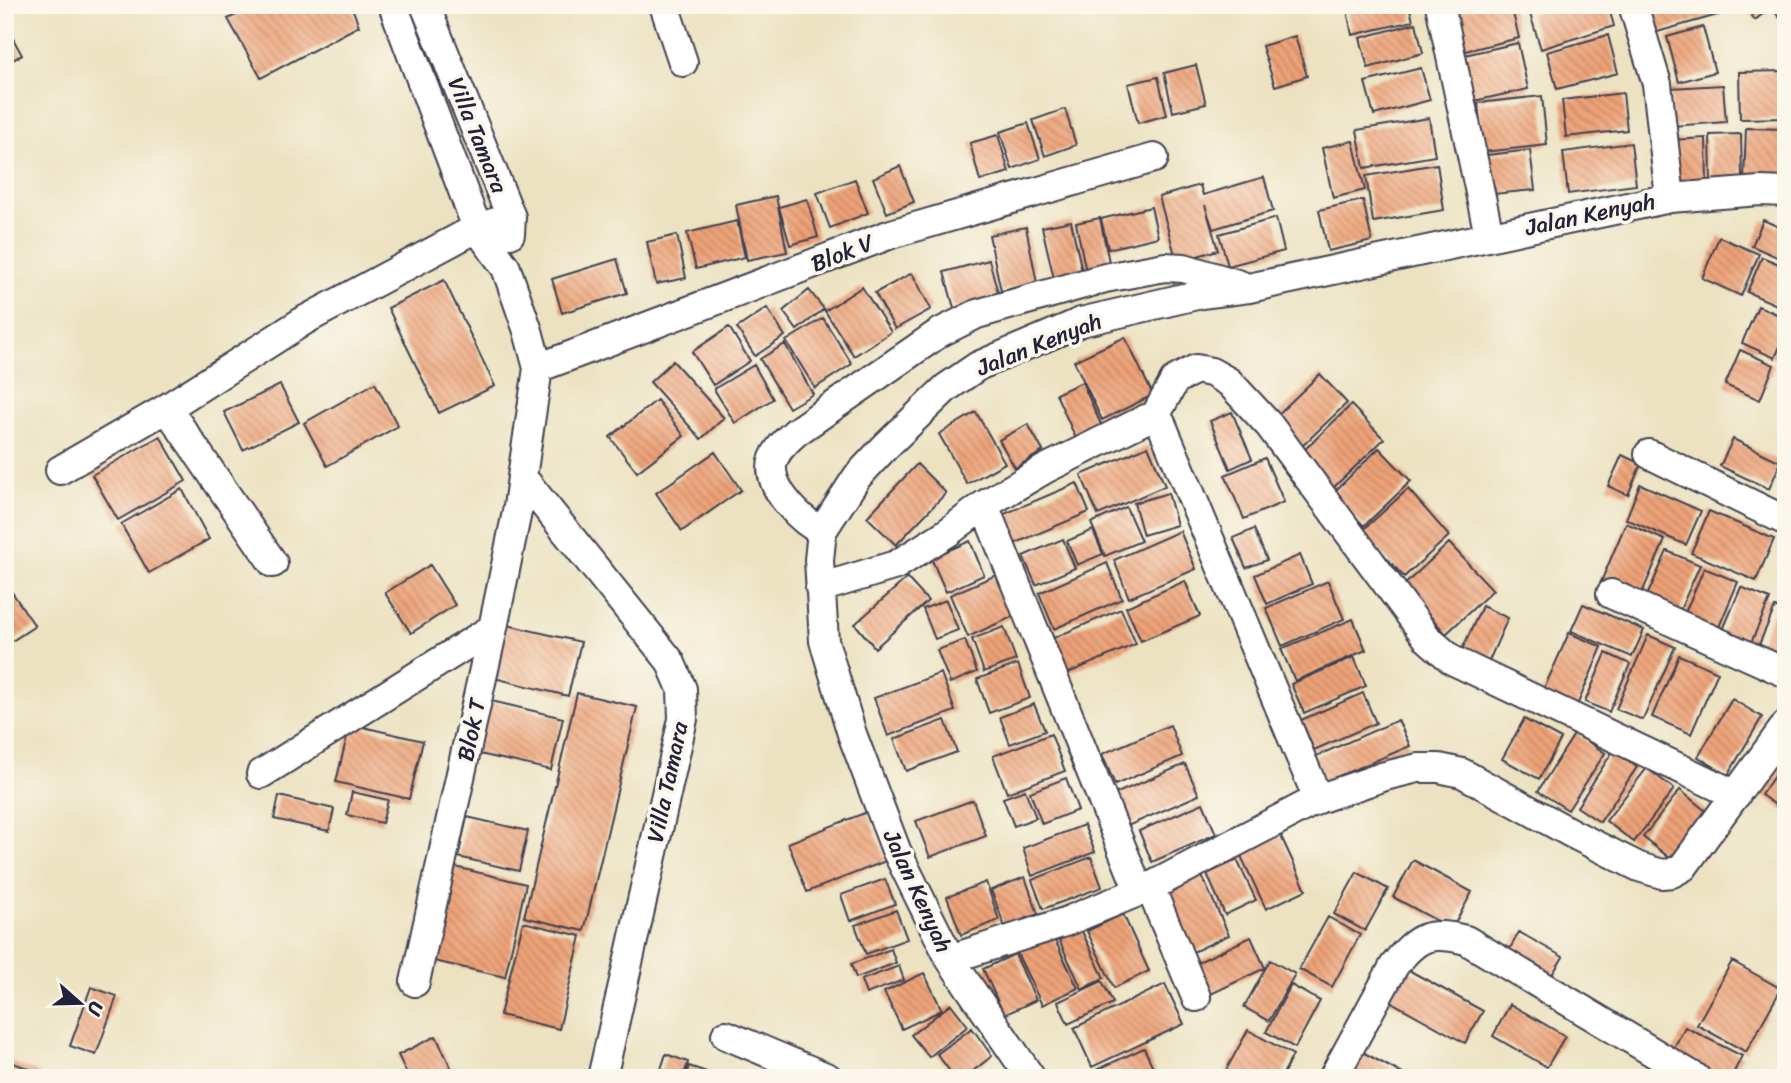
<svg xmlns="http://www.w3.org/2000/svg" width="1791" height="1083" viewBox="0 0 1791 1083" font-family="Sriracha,sans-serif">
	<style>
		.building { fill: url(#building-back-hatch) }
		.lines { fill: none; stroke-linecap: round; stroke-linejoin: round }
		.minor-casing { stroke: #403f4f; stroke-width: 32 }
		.minor { stroke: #fff; stroke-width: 28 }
		.labels { text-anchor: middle; stroke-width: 7; stroke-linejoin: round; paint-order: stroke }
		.street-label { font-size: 23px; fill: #22223b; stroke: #fbf7ec }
	</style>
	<defs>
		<pattern id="building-back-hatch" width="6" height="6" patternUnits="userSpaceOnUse" patternTransform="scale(1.75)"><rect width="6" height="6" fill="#eea277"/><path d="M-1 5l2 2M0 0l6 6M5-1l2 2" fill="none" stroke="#c08463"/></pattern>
	</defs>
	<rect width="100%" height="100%" fill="#fbf7ec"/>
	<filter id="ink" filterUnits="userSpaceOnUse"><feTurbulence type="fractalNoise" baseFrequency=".0143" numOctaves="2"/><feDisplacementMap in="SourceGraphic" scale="14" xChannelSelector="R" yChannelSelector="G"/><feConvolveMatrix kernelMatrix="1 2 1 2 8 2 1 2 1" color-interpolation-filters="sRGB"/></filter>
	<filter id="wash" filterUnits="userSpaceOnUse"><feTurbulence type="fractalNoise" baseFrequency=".00686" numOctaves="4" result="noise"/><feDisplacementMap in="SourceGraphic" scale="28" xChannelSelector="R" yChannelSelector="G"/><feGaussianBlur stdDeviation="1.57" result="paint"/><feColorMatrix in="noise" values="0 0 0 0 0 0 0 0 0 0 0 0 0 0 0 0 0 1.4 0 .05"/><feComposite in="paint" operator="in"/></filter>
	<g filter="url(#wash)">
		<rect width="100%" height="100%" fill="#ece2c1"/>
		<g id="blocks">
			<path class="building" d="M255,5H351L359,26L261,78L228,19Z
				M1346,5H1409L1413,21L1352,35Z
				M1483,5H1511L1519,38L1457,53L1447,14Z
				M1559,5H1608L1614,26L1541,49L1530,14Z
				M1635,5H1726L1728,12L1643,36Z
				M1744,5H1774L1755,20Z
				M1783,5H1786V25L1775,12Z
				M1416,23L1423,53L1368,68L1360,38Z
				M5,24L22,55L5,64Z
				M1703,27L1715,72L1679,82L1667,37Z
				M1608,35L1618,73L1557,89L1547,52Z
				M1295,36L1307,76L1275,86L1262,46Z
				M1518,43L1528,89L1470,102L1460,56Z
				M1196,65L1206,104L1173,112L1164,73Z
				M1421,68L1430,100L1374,115L1365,82Z
				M1786,71V118L1740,119L1739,72Z
				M1158,77L1167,115L1138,123L1128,84Z
				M1723,85L1726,122L1672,126L1670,88Z
				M1623,93L1627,130L1566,137L1562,100Z
				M1542,96L1547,145L1483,152L1478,103Z
				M1065,109L1076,145L1045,156L1033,120Z
				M1429,118L1435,156L1364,168L1357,130Z
				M1028,123L1040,159L1012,169L1000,132Z
				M1746,128L1786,129V180L1744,179Z
				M1741,134L1742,180L1711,181L1710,135Z
				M998,135L1009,172L980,181L970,143Z
				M1706,138L1707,182L1671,184L1670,140Z
				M1353,141L1365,190L1333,198L1322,148Z
				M1631,143L1636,185L1568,194L1563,152Z
				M1530,150L1535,190L1483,195L1479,156Z
				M1437,164L1444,210L1373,222L1366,176Z
				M900,166L914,202L887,213L873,178Z
				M1264,177L1273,211L1213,229L1205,205L1218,250L1177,262L1159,197L1200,185L1203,195Z
				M855,179L868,213L830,228L817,193Z
				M776,196L787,252L747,260L736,205Z
				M807,199L818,237L790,245L779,207Z
				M1363,200L1372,241L1328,251L1319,210Z
				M1151,207L1158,237L1108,249L1101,219Z
				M1100,218L1111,272L1087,277L1076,223Z
				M1276,218L1284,251L1228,266L1219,234Z
				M1763,220L1786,230V261L1752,246Z
				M737,221L745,257L696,269L687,233Z
				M1071,221L1083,276L1055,283L1042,227Z
				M1026,227L1037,283L1001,291L989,235Z
				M677,235L686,278L656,284L647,242Z
				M1719,237L1759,254L1741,296L1702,278Z
				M1762,257L1786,267V309L1747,292Z
				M617,259L627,293L562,313L552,279Z
				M989,260L999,296L954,308L944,272Z
				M912,273L931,309L895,329L875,293Z
				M444,280L495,386L439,413L388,308Z
				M862,287L891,332L854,356L825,311Z
				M809,290L824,309L797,330L783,311Z
				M1758,306L1786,318V333L1775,358L1742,343Z
				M767,308L785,336L755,356L737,328Z
				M823,318L852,364L815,388L786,341Z
				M729,327L750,361L713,385L692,352Z
				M1125,337L1153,395L1102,420L1074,361Z
				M785,344L813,394L789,408L760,359Z
				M1740,350L1774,365L1760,400L1725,385Z
				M673,361L724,418L701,439L650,382Z
				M754,365L773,399L735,423L714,389Z
				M1320,374L1347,403L1296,452L1269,423Z
				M1082,382L1103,429L1077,441L1056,394Z
				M375,383L398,426L327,466L304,423Z
				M280,385L299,422L243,450L224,412Z
				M657,400L684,436L637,472L610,437Z
				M1351,405L1384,439L1331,490L1298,456Z
				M976,412L1005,463L967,484L939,434Z
				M1232,412L1252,459L1230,469L1210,421Z
				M1028,424L1043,451L1015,468L999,440Z
				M160,436L186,481L118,520L92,475Z
				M1733,439L1781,462L1769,489L1720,466Z
				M1148,446L1165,486L1098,515L1081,475Z
				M1379,448L1411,481L1364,526L1333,493Z
				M715,452L741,490L682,531L656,493Z
				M1622,455L1641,464L1628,495L1608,486Z
				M1265,458L1284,502L1244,519L1225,475Z
				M917,464L946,493L896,545L867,517Z
				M1077,483L1089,512L1014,544L1002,515Z
				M1640,484L1701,511L1686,545L1626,519Z
				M182,489L209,539L149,573L121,524Z
				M1408,489L1449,536L1404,577L1362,531Z
				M1168,493L1177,525L1143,535L1134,503Z
				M1126,507L1141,541L1105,556L1091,523Z
				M1709,511L1774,539L1756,581L1691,553Z
				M1626,523L1665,540L1639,600L1600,584Z
				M1254,529L1267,560L1246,568L1233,538Z
				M1093,530L1103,554L1077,565L1067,541Z
				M1180,531L1196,569L1129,598L1114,560Z
				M1063,539L1075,568L1036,585L1023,556Z
				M970,541L984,575L946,592L931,558Z
				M1449,543L1493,590L1446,634L1403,586Z
				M1667,551L1700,565L1676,619L1643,605Z
				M1300,555L1312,584L1267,604L1255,575Z
				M1107,563L1122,599L1054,629L1039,593Z
				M430,565L455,605L411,633L385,593Z
				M1704,568L1738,582L1716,634L1682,620Z
				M996,575L1014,616L968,637L950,595Z
				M907,578L928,601L875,648L855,624Z
				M1185,581L1200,616L1141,641L1126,607Z
				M1328,581L1344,619L1282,646L1266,608Z
				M5,582L35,626L9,643L5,637Z
				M1741,587L1770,599L1748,650L1720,637Z
				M946,600L958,630L935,639L923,609Z
				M1583,604L1644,630L1632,657L1571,631Z
				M1482,606L1508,618L1488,663L1461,652Z
				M1775,607L1786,612V667L1755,654Z
				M1121,609L1136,644L1066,674L1051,639Z
				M1353,619L1366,650L1295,681L1281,649Z
				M507,625L581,642L568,696L494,678Z
				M1004,627L1016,660L984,672L972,639Z
				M1569,633L1602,647L1576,708L1542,693Z
				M1648,635L1675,647L1643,720L1616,709Z
				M965,640L977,672L950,683L937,650Z
				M1606,653L1630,664L1609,712L1585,702Z
				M1679,655L1718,672L1691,734L1652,717Z
				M1354,657L1366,686L1304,713L1291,684Z
				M1018,664L1030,698L989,713L977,679Z
				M941,673L955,711L888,736L874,698Z
				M577,693L637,707L584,931L524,917Z
				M1363,693L1376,723L1314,750L1301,720Z
				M1732,699L1762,717L1728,775L1698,757Z
				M487,700L563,718L551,770L475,753Z
				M1034,704L1045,731L1010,744L1000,717Z
				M1524,719L1561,739L1539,779L1502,759Z
				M945,720L957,752L906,771L894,739Z
				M1398,720L1410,746L1325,782L1314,757Z
				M350,724L423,741L409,799L336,782Z
				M1170,725L1182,756L1115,785L1102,754Z
				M1575,733L1605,753L1568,810L1538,791Z
				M1051,734L1065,771L1007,793L993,756Z
				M1613,751L1637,767L1600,822L1577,807Z
				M1786,759V812L1761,795Z
				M1185,764L1199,795L1123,828L1110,796Z
				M1647,768L1674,789L1634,842L1606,821Z
				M1066,778L1078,810L1042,824L1030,792Z
				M1025,790L1036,818L1014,826L1003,798Z
				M1680,790L1708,813L1671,859L1643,837Z
				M352,792L388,800L382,823L347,815Z
				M279,796L334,809L329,831L274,819Z
				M973,800L986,836L930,857L916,821Z
				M1203,803L1216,834L1152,862L1139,831Z
				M867,812L886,861L807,892L788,843Z
				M467,817L528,831L519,871L458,857Z
				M1084,825L1095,852L1032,876L1023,848Z
				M1280,834L1306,890L1266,909L1240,854Z
				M1091,857L1102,887L1043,909L1032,880Z
				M1237,860L1256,900L1225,915L1207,874Z
				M1413,860L1472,892L1452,929L1393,897Z
				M447,865L526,884L505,977L425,959Z
				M1200,872L1229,935L1191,953L1162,890Z
				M1357,872L1388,889L1365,931L1334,914Z
				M1025,877L1038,914L1005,927L991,890Z
				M885,879L895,904L850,921L841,895Z
				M986,882L999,920L961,935L947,897Z
				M896,910L907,939L866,954L855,925Z
				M1123,914L1149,971L1114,988L1087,931Z
				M1328,917L1360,935L1332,987L1299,969Z
				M523,922L581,936L559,1029L500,1015Z
				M1079,925L1104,978L1082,989L1057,936Z
				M1519,932L1563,957L1550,978L1507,954Z
				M1053,936L1078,988L1042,1005L1017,953Z
				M1251,937L1265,968L1207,996L1192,965Z
				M891,949L896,963L856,978L851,964Z
				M1015,954L1036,1000L1004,1015L983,969Z
				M1270,960L1295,974L1269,1021L1244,1007Z
				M1732,961L1781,989L1746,1052L1697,1025Z
				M899,966L904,980L866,994L861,980Z
				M1403,967L1483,1011L1465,1043L1386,999Z
				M924,973L942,1010L902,1029L884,992Z
				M1102,981L1113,1003L1068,1024L1058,1002Z
				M1165,984L1184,1024L1092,1067L1074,1028Z
				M1291,985L1320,1001L1295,1048L1266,1032Z
				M91,987L117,996L96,1055L70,1046Z
				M951,1004L968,1026L929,1057L911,1035Z
				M1510,1004L1565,1036L1547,1067L1493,1036Z
				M1685,1027L1742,1056L1731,1078H1708L1669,1057Z
				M972,1028L992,1056L964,1078H955L937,1054Z
				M1248,1030L1293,1055L1281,1078H1241L1226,1070Z
				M436,1036L456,1078H409L398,1055Z
				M1144,1048L1158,1078H1097L1094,1071Z
				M1357,1049L1410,1078H1341Z
				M666,1054L688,1062L683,1078H658Z
				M5,1060L41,1073L39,1078H5Z
				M689,1066L721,1077V1078H685Z"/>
		</g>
	</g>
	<g filter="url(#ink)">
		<use href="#blocks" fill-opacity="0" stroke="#403f4f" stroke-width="2"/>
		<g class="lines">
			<defs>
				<path id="minor" d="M393,5L477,228L506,268L528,331L538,368L522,477L670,661L682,689L683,719L602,1078
					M425,5L511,217L510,234
					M664,5L683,62
					M1440,5L1489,235
					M1633,5L1657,84L1670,198
					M538,368L891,234L1154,158
					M167,408L273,563
					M1154,418L1175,380L1196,369L1211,372L1229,382L1269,425L1428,639L1452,660L1736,795
					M1649,454L1786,521
					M60,470L167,408L305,320L477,228L511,217
					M984,505L1139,891
					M822,531C802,522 772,492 772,468C772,453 786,441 796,432L939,333L977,314L1105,278L1165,267L1184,268L1240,285
					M820,588L896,565L947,533L984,505L1045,469L1146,419L1154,418L1161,423L1318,799
					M1611,594L1786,673
					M261,774L493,628
					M1150,887L1196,997
					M950,959L1065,922L1150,887L1318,799L1385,776L1418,768H1439L1462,773L1573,834L1639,867L1662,874L1672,873L1683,867L1786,725
					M415,982L493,628L518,507L522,477
					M726,1035L828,1078
					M1031,1078L950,959L896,850L852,734L824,641L819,560L822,531L857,477L884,448L946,388L978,366L1081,322L1201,294L1249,288L1670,198L1760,191L1786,192
					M1333,1078L1394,966C1417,936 1429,931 1466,940L1696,1078"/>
			</defs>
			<use href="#minor" class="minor-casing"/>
			<use href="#minor" class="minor"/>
		</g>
	</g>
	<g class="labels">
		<g class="street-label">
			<text transform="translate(478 135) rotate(68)" y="8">Villa Tamara</text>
			<text transform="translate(1590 214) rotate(-12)" y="8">Jalan Kenyah</text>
			<text transform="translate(842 253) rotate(-21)" y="8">Blok V</text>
			<text transform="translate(1039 344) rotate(-22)" y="8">Jalan Kenyah</text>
			<text transform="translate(471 730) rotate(-78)" y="8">Blok T</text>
			<text transform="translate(667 782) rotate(-78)" y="8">Villa Tamara</text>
			<text transform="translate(918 891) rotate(65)" y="8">Jalan Kenyah</text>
		</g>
	</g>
	<rect width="1791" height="1083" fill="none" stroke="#fbf7ec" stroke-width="28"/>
	<g transform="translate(80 1003) rotate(110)" stroke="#fbf7ec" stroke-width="5" paint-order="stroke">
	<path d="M0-5L12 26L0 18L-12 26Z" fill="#22223b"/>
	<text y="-10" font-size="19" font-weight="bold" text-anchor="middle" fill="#22223b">U</text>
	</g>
</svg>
